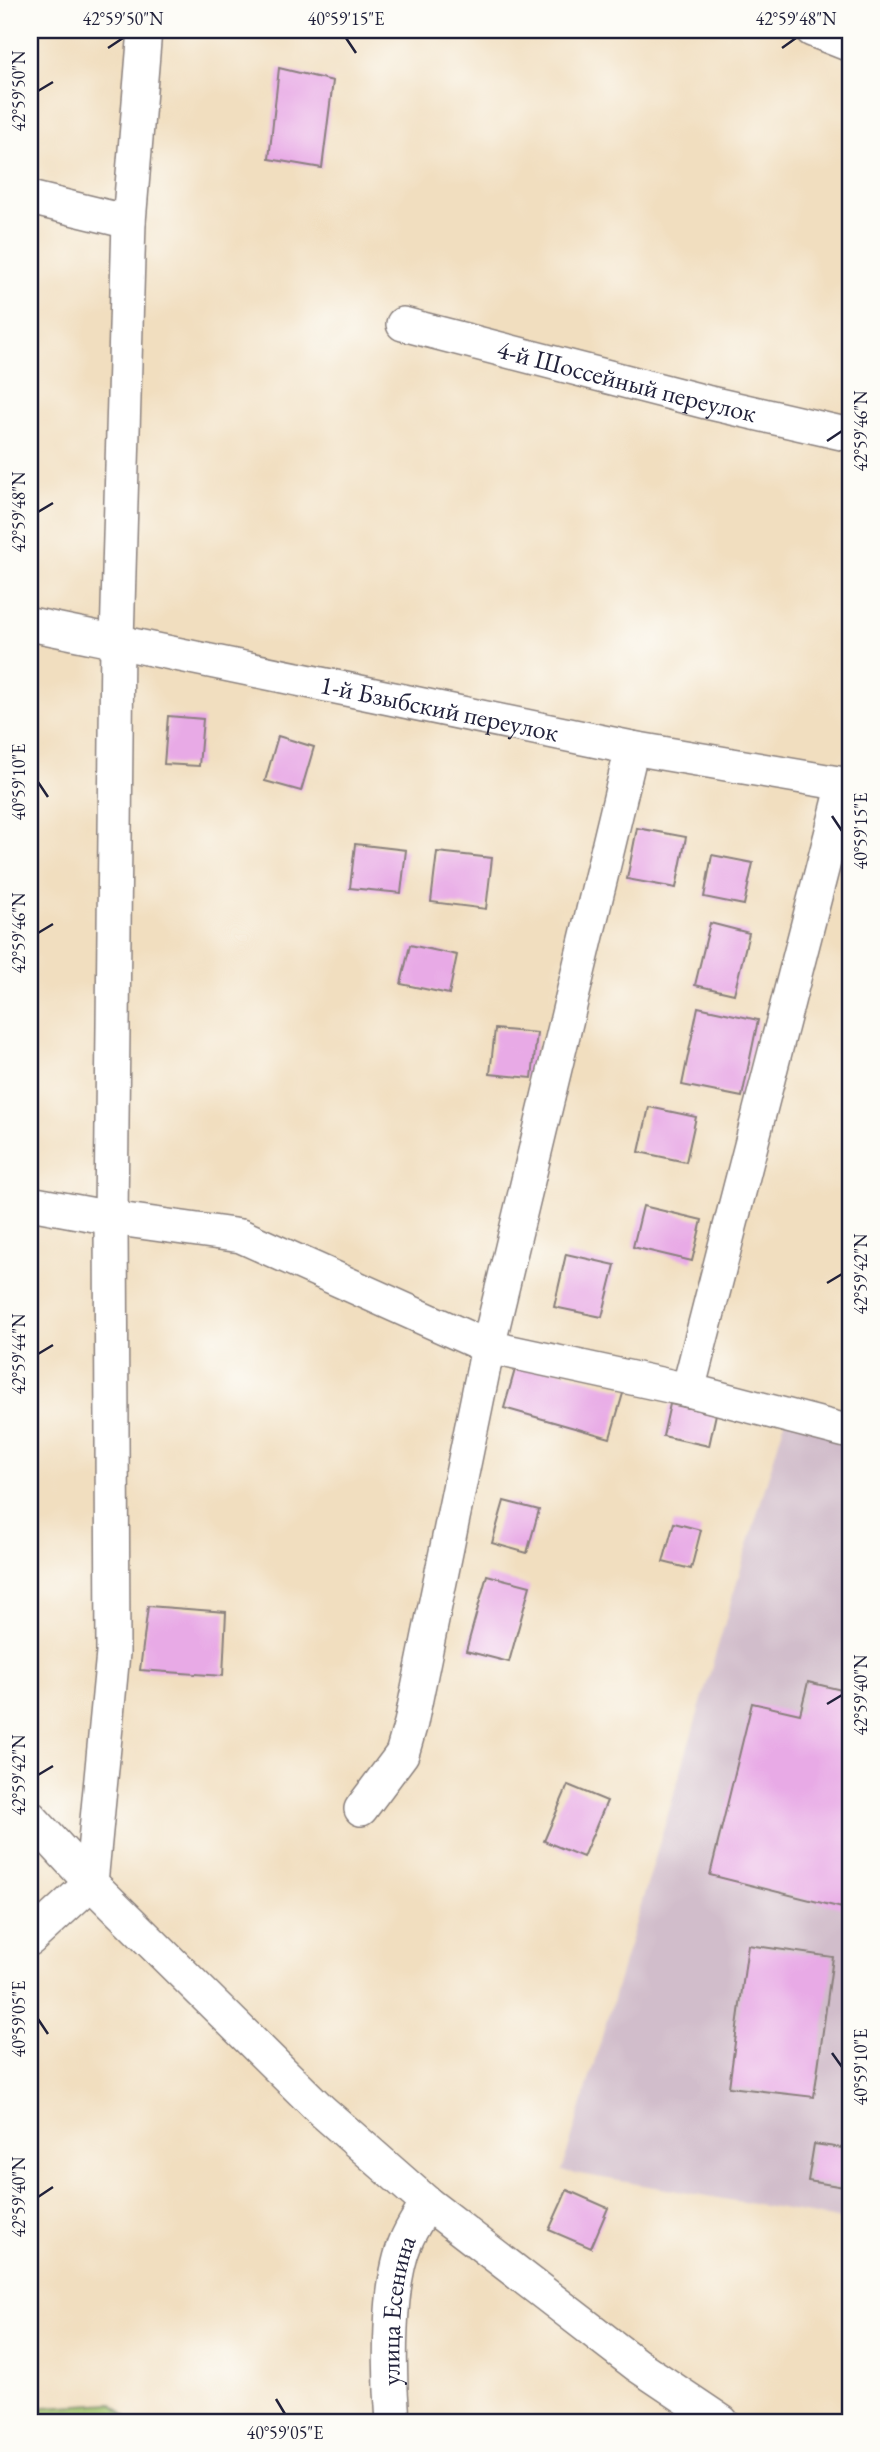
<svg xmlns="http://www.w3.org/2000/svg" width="880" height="2452" viewBox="0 0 880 2452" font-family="'EB Garamond',serif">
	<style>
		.industrial { fill: #d1bdcb }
		.green { fill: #a4c770; stroke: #637456; stroke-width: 2 }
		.building { fill: #e8aae6 }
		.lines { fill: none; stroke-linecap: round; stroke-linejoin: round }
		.minor-casing { stroke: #8a807d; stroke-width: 36 }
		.minor { stroke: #fff; stroke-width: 33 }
		.ticks { fill: none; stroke: #22223b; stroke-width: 2.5 }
		.labels { text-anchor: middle; stroke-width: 6; stroke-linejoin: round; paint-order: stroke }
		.street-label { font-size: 26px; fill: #22223b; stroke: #fdfcf7 }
		.neatline { fill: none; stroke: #22223b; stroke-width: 2.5 }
		.ticks-label { font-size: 18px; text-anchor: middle; fill: #22223b }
	</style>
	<rect width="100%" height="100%" fill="#fdfcf7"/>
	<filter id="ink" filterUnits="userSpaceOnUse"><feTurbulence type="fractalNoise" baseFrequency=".0143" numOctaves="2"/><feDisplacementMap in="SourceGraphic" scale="14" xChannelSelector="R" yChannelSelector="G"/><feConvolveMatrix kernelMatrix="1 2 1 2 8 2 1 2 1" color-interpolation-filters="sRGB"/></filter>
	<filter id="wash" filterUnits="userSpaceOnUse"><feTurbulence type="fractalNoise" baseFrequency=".00686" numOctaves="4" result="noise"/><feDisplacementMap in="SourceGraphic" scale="28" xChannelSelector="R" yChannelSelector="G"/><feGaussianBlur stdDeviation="1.57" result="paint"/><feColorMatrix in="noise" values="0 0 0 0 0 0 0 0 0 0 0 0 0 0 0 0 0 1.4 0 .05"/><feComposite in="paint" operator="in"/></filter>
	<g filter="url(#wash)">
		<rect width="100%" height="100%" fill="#f1debf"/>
		<path class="industrial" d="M789,1407L850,1423V2221L562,2171Z"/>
		<path class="green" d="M112,2403L131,2422H30V2408Z"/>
		<g id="blocks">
			<path class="building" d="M279,68L333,81L322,168L269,159Z
				M168,716L203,719L199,766L164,764Z
				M278,736L314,747L301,791L265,781Z
				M637,828L686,837L676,888L627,879Z
				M355,844L406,850L401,893L350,888Z
				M437,852L492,858L486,909L431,902Z
				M712,855L753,863L744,905L704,897Z
				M710,923L749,933L734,994L695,985Z
				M410,945L457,955L449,994L401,984Z
				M698,1007L758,1020L742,1097L682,1085Z
				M495,1029L537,1033L532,1078L490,1074Z
				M649,1107L696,1117L686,1162L639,1152Z
				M643,1206L702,1220L692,1261L633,1247Z
				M566,1254L615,1265L602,1317L554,1307Z
				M518,1359L624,1390L610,1438L504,1408Z
				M670,1404L716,1414L709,1446L663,1436Z
				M504,1501L539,1510L527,1553L492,1543Z
				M674,1523L701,1530L691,1569L663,1562Z
				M487,1575L530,1586L509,1662L466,1651Z
				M148,1606L226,1612L223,1676L140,1670Z
				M849,1629H850V1652L845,1651Z
				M808,1682L850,1692V1910L710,1875L752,1703L800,1714Z
				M568,1785L607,1801L583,1857L544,1841Z
				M748,1945L833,1957L814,2097L729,2087Z
				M814,2144L850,2149V2188L808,2181Z
				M567,2190L608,2208L591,2248L549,2230Z"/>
		</g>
	</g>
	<g filter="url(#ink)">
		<use href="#blocks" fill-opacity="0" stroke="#8a807d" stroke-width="2"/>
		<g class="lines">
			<defs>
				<g id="minor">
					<path d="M812,30L850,45"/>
					<path d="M30,198L129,222"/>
					<path id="s1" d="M403,324L706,402L850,435"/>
					<path id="s2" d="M30,624L632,748L850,785"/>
					<path d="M30,1203L111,1218L241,1236L488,1347L688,1390L850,1432"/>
					<path d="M688,1390L844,784"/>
					<path d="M361,1809L402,1754L411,1723L488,1347L632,748"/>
					<path d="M30,1817L91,1883L321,2110L427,2203L637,2365L722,2422"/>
					<path d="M30,1939L91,1883L113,1653L111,1218L117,641L129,222L145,30"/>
					<path id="s3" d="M393,2422C389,2374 387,2285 406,2241C411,2228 420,2216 427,2203"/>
				</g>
			</defs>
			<use href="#minor" class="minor-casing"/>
			<use href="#minor" class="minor"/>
		</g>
	</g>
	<path class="ticks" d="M346,38L356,53M108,48L123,38M782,48L796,38M38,91L53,82M827,441L842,431M38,512L53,503M38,782L48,797M832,816L842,831M38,933L53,924M827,1283L842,1274M38,1354L53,1345M827,1704L842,1695M38,1775L53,1766M38,2019L48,2034M832,2053L842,2067M38,2197L53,2187M276,2399L285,2414"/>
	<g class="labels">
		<g class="street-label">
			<text dy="9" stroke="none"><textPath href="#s1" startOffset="231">4-й Шоссейный переулок</textPath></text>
			<text dy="9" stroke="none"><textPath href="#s2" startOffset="418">1-й Бзыбский переулок</textPath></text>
			<text dy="9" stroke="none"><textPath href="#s3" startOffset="112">улица Есенина</textPath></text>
		</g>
	</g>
	<rect width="880" height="2452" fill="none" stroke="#fdfcf7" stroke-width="77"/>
	<rect x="38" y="38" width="804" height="2376" class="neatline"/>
	<g class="ticks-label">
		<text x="123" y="25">42°59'50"N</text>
		<text x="346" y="25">40°59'15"E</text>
		<text x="796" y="25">42°59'48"N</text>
		<text transform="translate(19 91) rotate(-90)" y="6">42°59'50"N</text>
		<text transform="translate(861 431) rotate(-90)" y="6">42°59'46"N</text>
		<text transform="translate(19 512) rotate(-90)" y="6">42°59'48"N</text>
		<text transform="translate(19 782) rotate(-90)" y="6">40°59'10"E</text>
		<text transform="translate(861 831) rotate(-90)" y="6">40°59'15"E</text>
		<text transform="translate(19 933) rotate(-90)" y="6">42°59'46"N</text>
		<text transform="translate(861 1274) rotate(-90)" y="6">42°59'42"N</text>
		<text transform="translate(19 1354) rotate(-90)" y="6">42°59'44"N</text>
		<text transform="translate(861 1695) rotate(-90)" y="6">42°59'40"N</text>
		<text transform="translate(19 1775) rotate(-90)" y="6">42°59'42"N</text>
		<text transform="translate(19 2019) rotate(-90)" y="6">40°59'05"E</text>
		<text transform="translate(861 2067) rotate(-90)" y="6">40°59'10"E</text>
		<text transform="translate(19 2197) rotate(-90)" y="6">42°59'40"N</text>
		<text x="285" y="2439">40°59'05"E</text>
	</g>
</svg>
